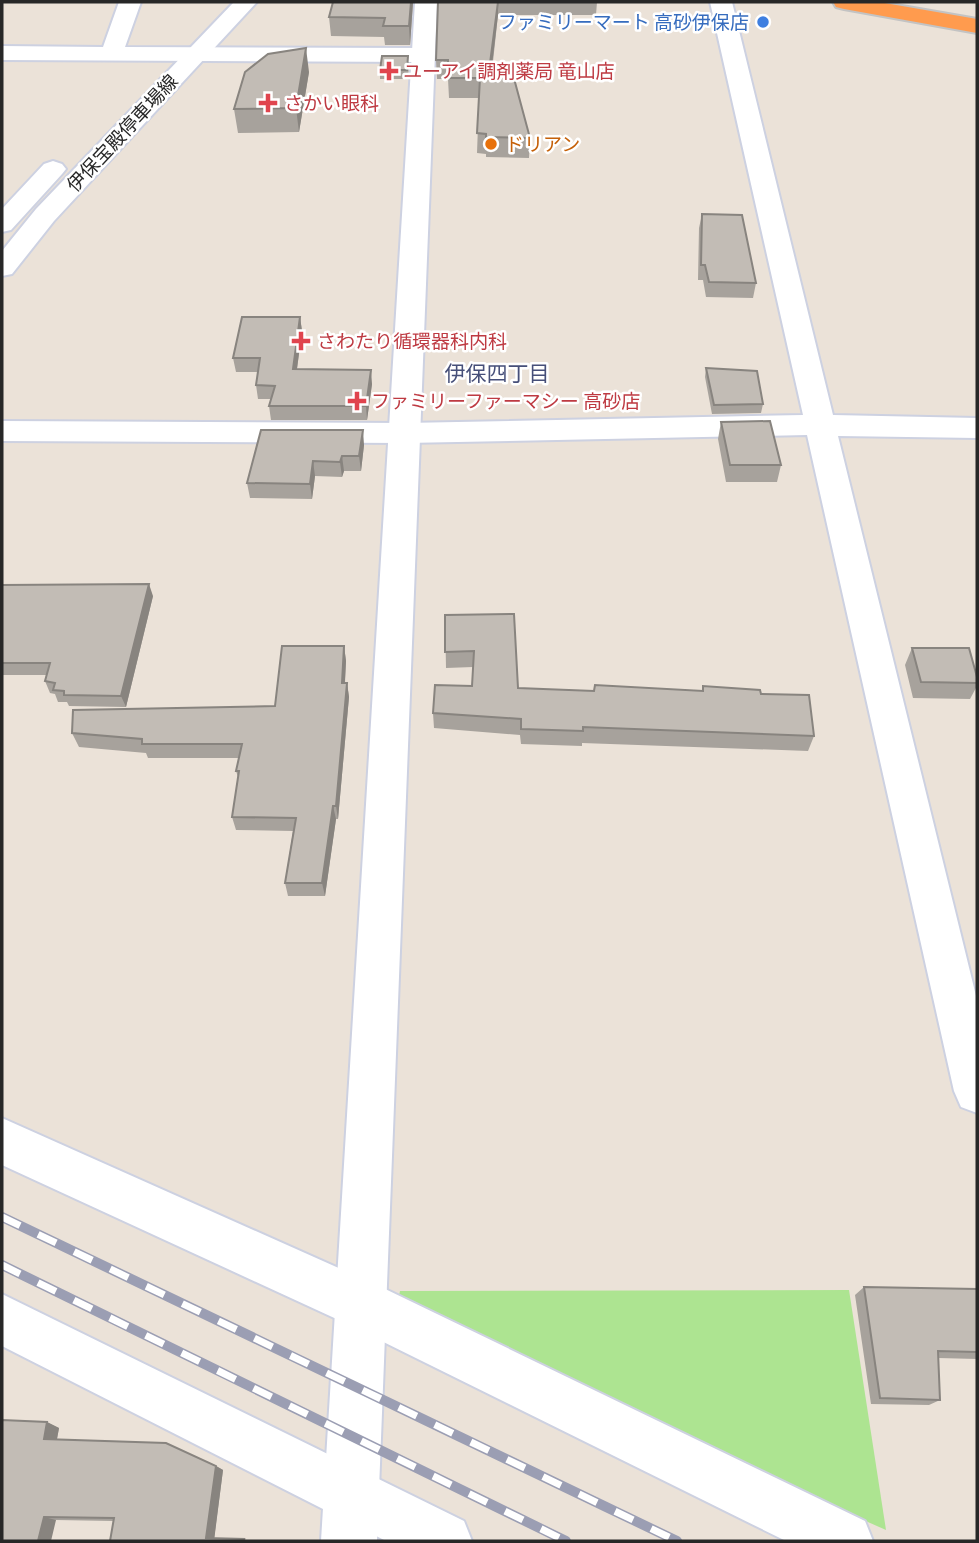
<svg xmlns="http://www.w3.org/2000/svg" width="979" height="1543" viewBox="0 0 979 1543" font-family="'Archivo Narrow','Noto Sans JP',sans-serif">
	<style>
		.green { fill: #ade491 }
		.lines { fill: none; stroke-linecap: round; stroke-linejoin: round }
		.street-casing { stroke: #cdd1e1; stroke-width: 4 }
		.secondary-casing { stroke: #cdd1e1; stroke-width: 4 }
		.highway-casing { stroke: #c3c3c3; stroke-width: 4 }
		.street { fill: #fff; fill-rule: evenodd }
		.secondary { fill: #fff; fill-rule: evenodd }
		.highway { fill: #ff9b4e; fill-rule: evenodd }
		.rail-casing { stroke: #9b9eb3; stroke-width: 10 }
		.rail { stroke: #fff; stroke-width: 7; stroke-dasharray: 20; stroke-linecap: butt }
		.wall { fill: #a7a29c }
		.shaded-wall { fill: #88847f }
		.building { fill: #c2bcb5; stroke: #88847f; stroke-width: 2 }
		.shop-dot { fill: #3f7fe0; stroke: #fff; stroke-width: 2.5 }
		.health-dot { fill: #e0444e; stroke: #fff; stroke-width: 2.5 }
		.food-dot { fill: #e8710a; stroke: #fff; stroke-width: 2.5 }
		.labels { text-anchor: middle; stroke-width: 5; stroke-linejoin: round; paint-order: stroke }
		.far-shop-label { font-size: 19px; fill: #366cbe; stroke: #fff; text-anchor: end }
		.far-health-label { font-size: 19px; fill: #be3a42; stroke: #fff; text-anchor: start }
		.far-street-label { font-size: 19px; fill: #272727; stroke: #fff }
		.far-food-label { font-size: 19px; fill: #c56008; stroke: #fff; text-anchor: start }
		.far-neighbourhood-label { font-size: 21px; fill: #464f79; stroke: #fff }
	</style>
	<rect width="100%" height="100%" fill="#ebe2d8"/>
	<path class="green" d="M849,1290L886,1530L395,1313L400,1291Z"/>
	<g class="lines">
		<defs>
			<path id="street" d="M119,2H141L125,47L423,48L431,50L434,55L431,60L423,62L2,60V46L103,47Z
				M710,2H732L833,415L977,418V438L838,436L977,1000V1113L961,1107L954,1091L807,435L405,443L2,441V421L405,423L803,415Z
				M2,1118L379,1286L865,1521L873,1541H786L343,1322L2,1165Z
				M2,1294L464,1521L472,1541H386L2,1346Z"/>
			<path id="secondary" d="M234,2H257L54,221L12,274L2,276V251L36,209Z
				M415,2H437L377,1541H321Z
				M53,161L62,164L66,169L62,174L11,230L2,232V209L44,164Z"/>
			<path id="highway" d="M833,2H879L977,19V33L844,9L836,7Z"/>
		</defs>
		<use href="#street" class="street-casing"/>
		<use href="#secondary" class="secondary-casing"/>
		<use href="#highway" class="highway-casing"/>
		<use href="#street" class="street"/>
		<use href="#secondary" class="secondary"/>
		<use href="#highway" class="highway"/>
		<defs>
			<path id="rail" d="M2,1217L677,1541
				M2,1265L566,1541"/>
		</defs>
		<use href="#rail" class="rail-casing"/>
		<use href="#rail" class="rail"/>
	</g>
	<path class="wall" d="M333,2H413L410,45H385L384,37L331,36L329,17Z
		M438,2H597L596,15H498L492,71L530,138L529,158L486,157V154L477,153L479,98H449L448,79H437L436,60Z
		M409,65L408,79H380V70Z
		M309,72L299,132L238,133L234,109Z
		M702,214L756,283L753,298L706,297L703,280H698L699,228Z
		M300,317L302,331L297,369L372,384L367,420H271L269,406L271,399H258L256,385L258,372H236L233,358Z
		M706,368L763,404L761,413L712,414L705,377Z
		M721,422L781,465L777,482H726L718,439Z
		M261,430L364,445L361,471H344L342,477L315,476L312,499L250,498L247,483Z
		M2,585L153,596L126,707L69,706L67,702H58L55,694L50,693L45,681L47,675H2Z
		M445,615L518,688L594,691L595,685L702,691L703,686L761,694L814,736L808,751L582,743V746L521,744L520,735L434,728L433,713L472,686L473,667L446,668Z
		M344,646L346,661L345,683H347L349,697L338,819H336L325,896H288L285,883L293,831L236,830L232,817L238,777L236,771L239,758H148L146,753L79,747L72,733L275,706Z
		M912,648L977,677V686L970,699L913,698L905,665Z
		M864,1287L977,1289V1359L938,1358L940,1400L929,1405L871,1404L855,1295Z
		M47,1422L59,1428L57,1439L216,1466L223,1470L214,1539H244L249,1541H110L114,1521L56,1520L2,1541Z"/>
	<path class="shaded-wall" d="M411,2H413L410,45L409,26Z
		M498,2V15L489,90V71Z
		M306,48L309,72L299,132L296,108Z
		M300,317L302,331L295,383L293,369Z
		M371,370L372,384L367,420L366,406Z
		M363,430L364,445L361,471L359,456Z
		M342,456L344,471L342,477L340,462Z
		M313,461L315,476L312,499L310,484Z
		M149,584L153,596L126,707L121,696Z
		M344,646L346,661L344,697L342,683Z
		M347,683L349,697L338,819L336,806Z
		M333,806L336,819L325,896L322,883Z
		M47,1422L59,1428L56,1444L44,1439Z
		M216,1466L223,1470L214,1541L206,1538Z
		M44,1517L56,1520L51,1541H38Z"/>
	<path class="building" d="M333,2H411L409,26H383L385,18L329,17Z
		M438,2H498L489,71H512L530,138L486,137V134L477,133L480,78H448V60H436Z
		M306,48L296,108L234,109L245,72L268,54Z
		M382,56H408L407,70H380Z
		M702,214L742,215L756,283L709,282L705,265H701Z
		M242,317H300L293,369L371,370L366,406H269L275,386L256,385L260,358H233Z
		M706,368L757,371L763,404L714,405Z
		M770,421L781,465H730L721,422Z
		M261,430H363L359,456H342L340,462L313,461L310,484L247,483Z
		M149,584L121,696L64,695V691L53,690L55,683L45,681L50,663H2V585Z
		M514,614L518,688L594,691L595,685L703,691V686L760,690L761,694L809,695L814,736L583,727V731L521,729V719L433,713L435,685L472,686L474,651L445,652V615Z
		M282,646H344L342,683H347L336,806H333L322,883H285L296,818L232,817L239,771H236L242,744H142V739L72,733L73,710L275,706Z
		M912,648H969L977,677V683L921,682Z
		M864,1287L977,1289V1352L938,1351L940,1400L880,1398Z
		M2,1420L47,1422L44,1439L166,1443L216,1466L206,1538L244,1539L243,1541H110L114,1518L44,1517L38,1541H2Z"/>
	<circle class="shop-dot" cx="763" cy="22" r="7"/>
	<g class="health-dot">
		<path d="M385.5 60.5h7v7h7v7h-7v7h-7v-7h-7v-7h7z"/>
		<path d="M264.5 92.5h7v7h7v7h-7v7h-7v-7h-7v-7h7z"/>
		<path d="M297.5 330.5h7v7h7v7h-7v7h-7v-7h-7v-7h7z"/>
		<path d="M353.5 390.5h7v7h7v7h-7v7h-7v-7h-7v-7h7z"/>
	</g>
	<circle class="food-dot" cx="491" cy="144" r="7"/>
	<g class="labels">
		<g class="far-shop-label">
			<text x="749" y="29">ファミリーマート 高砂伊保店</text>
		</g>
		<g class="far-health-label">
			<text x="403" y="78">ユーアイ調剤薬局 竜山店</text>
			<text x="284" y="110">さかい眼科</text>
			<text x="317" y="348">さわたり循環器科内科</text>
			<text x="371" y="408">ファミリーファーマシー 高砂店</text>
		</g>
		<g class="far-street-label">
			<text transform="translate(122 133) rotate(-47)" y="7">伊保宝殿停車場線</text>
		</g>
		<g class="far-food-label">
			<text x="505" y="151">ドリアン</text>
		</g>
		<g class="far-neighbourhood-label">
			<text x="497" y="381">伊保四丁目</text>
		</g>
	</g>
	<rect width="979" height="1543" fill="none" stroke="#272727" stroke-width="7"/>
</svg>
